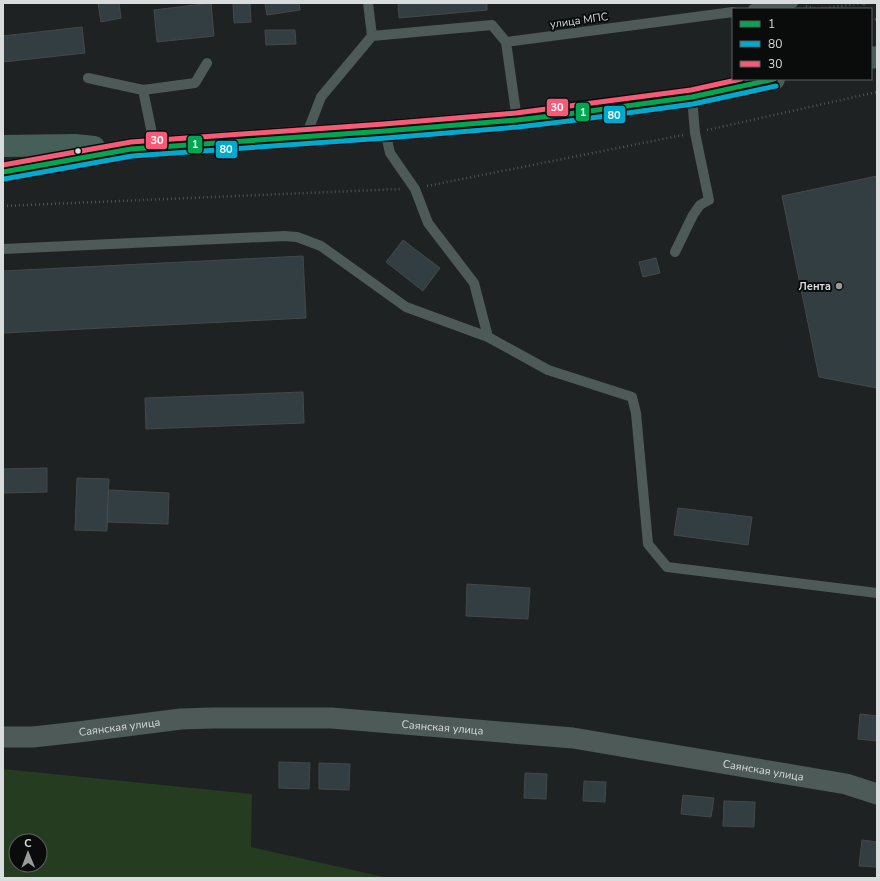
<svg xmlns="http://www.w3.org/2000/svg" width="880" height="881" viewBox="0 0 880 881" font-family="'Nunito Sans',sans-serif">
	<style>
		.green { fill: #263c21; fill-rule: evenodd }
		.building { fill: #333e43; stroke: #464748 }
		.lines { fill: none; stroke-linecap: round; stroke-linejoin: round }
		.path { stroke: #4c5654; stroke-width: 2.5; stroke-dasharray: 1 3; stroke-linecap: butt }
		.lane { stroke: #4d5a57; stroke-width: 10 }
		.street { stroke: #4d5a57; stroke-width: 21 }
		.highway { stroke: #466059; stroke-width: 22 }
		.bus-1-casing { stroke: #0a0c0c; stroke-width: 8 }
		.bus-2-casing { stroke: #0a0c0c; stroke-width: 8 }
		.bus-3-casing { stroke: #0a0c0c; stroke-width: 8 }
		.bus-1 { stroke: #00a651; stroke-width: 5 }
		.bus-2 { stroke: #00a9ce; stroke-width: 5 }
		.bus-3 { stroke: #f75a77; stroke-width: 5 }
		.bus-dot { fill: #d8dcdc; stroke: #0a0c0c; stroke-width: 1.5 }
		.poi-dot { fill: #979b9b; stroke: #0a0c0c; stroke-width: 1.5 }
		.labels { text-anchor: middle; stroke-width: 4; stroke-linejoin: round; paint-order: stroke }
		.street-label { font-size: 11px; fill: #d8dcdc; stroke: #0a0c0c }
		.poi-label { font-size: 11px; font-weight: bold; fill: #d8dcdc; stroke: #0a0c0c; text-anchor: end }
		.line-badge { stroke: #0a0c0c; stroke-width: 1.5 }
		.badge-label { font-size: 11px; text-anchor: middle; font-weight: bold; fill: #fff }
	</style>
	<rect width="100%" height="100%" fill="#1f2223"/>
	<path class="green" d="M3,769L252,794L251,847L388,878H3ZM16,841H40V865H16Z"/>
	<path class="building" d="M98,3H119L121,18L101,22Z
		M211,3L214,36L157,42L154,10Z
		M233,3H250L251,22L234,23Z
		M265,3H299L300,10L267,15Z
		M398,3H487V10L399,18Z
		M82,27L85,53L3,62V36Z
		M265,30H295L296,44L266,45Z
		M877,176V388L819,377L782,196Z
		M403,240L440,268L423,291L386,262Z
		M303,256L306,318L3,333V271Z
		M656,258L660,273L643,277L639,262Z
		M303,392L304,423L146,429L145,398Z
		M47,468V492L3,493V469Z
		M77,478L109,479L107,531L75,530Z
		M108,490L169,493L168,524L107,522Z
		M678,508L752,517L748,545L674,535Z
		M467,584L530,588L528,619L466,616Z
		M860,714L877,716V741L858,739Z
		M279,762L310,763L309,789L279,788Z
		M319,763L350,764L349,790L319,789Z
		M525,773L547,774L546,799L524,798Z
		M584,781L606,782L605,802L583,801Z
		M683,795L714,798L711,817L681,814Z
		M724,801L755,802L754,827L723,826Z
		M862,840L877,842V867L859,866Z"/>
	<g class="lines">
		<path class="path" d="M806,6L817,9L864,3V9
			M871,20L877,19
			M707,130L877,92
			M427,186L683,135
			M3,206L400,189"/>
		<path class="lane" d="M753,9L793,3
			M372,36L492,25L506,42
			M88,78L143,90L155,148
			M143,90L195,83L207,63
			M517,120L506,42L733,12
			M385,131L390,153L415,189L428,223L474,283L488,337
			M306,136L321,97L372,36L368,3
			M3,249L284,236L297,237L321,246L406,307L488,337L548,370L632,397L636,413L648,544L667,567L877,593
			M675,252L693,215L700,205L709,200L695,133L692,97"/>
		<path class="street" id="s1" d="M3,737H33L78,732L181,719L212,718H331L573,738L846,784L877,794"/>
		<path class="highway" d="M871,58L877,57
			M3,146L75,145L94,147
			M3,172L131,149L385,131L517,120L568,114L692,97L774,79"/>
		<defs>
			<path id="bus-1" d="M3,172L131,149L385,131L517,120L568,114L692,97L774,79"/>
			<path id="bus-2" d="M4,179L132,156L386,138L518,127L569,121L693,104L776,86"/>
			<path id="bus-3" d="M3,165L131,142L384,124L516,113L691,90L741,79"/>
		</defs>
		<use href="#bus-1" class="bus-1-casing"/>
		<use href="#bus-2" class="bus-2-casing"/>
		<use href="#bus-3" class="bus-3-casing"/>
		<use href="#bus-1" class="bus-1"/>
		<use href="#bus-2" class="bus-2"/>
		<use href="#bus-3" class="bus-3"/>
	</g>
	<circle class="bus-dot" cx="78" cy="151" r="3.5"/>
	<circle class="poi-dot" cx="839" cy="286" r="4"/>
	<g class="labels">
		<g class="street-label">
			<text transform="translate(579 20) rotate(-8)" y="4">улица МПС</text>
			<text dy="4" stroke="none"><textPath href="#s1" startOffset="117">Саянская улица</textPath></text>
			<text dy="4" stroke="none"><textPath href="#s1" startOffset="441">Саянская улица</textPath></text>
			<text dy="4" stroke="none"><textPath href="#s1" startOffset="765">Саянская улица</textPath></text>
		</g>
		<g class="poi-label">
			<text x="831" y="290">Лента</text>
		</g>
	</g>
	<g class="line-badge">
		<rect x="546" y="98" width="23" height="19" rx="4" fill="#f75a77"/>
		<rect x="575" y="102" width="15" height="20" rx="4" fill="#00a651"/>
		<rect x="603" y="105" width="23" height="19" rx="4" fill="#00a9ce"/>
		<rect x="145" y="131" width="23" height="19" rx="4" fill="#f75a77"/>
		<rect x="187" y="135" width="16" height="19" rx="4" fill="#00a651"/>
		<rect x="215" y="140" width="23" height="19" rx="4" fill="#00a9ce"/>
	</g>
	<g class="badge-label">
		<text x="557" y="111">30</text>
		<text x="583" y="116">1</text>
		<text x="614" y="119">80</text>
		<text x="157" y="144">30</text>
		<text x="195" y="148">1</text>
		<text x="226" y="153">80</text>
	</g>
	<rect width="880" height="881" fill="none" stroke="#d8dcdc" stroke-width="8"/>
	<rect x="732" y="8" width="140" height="72" fill="#0a0c0c" stroke="#5c5f5f"/>
	<rect x="740" y="21" width="20" height="6" fill="#00a651" stroke="#5c5f5f"/>
	<text x="768" y="28" font-size="12" fill="#d8dcdc">1</text>
	<rect x="740" y="41" width="20" height="6" fill="#00a9ce" stroke="#5c5f5f"/>
	<text x="768" y="48" font-size="12" fill="#d8dcdc">80</text>
	<rect x="740" y="61" width="20" height="6" fill="#f75a77" stroke="#5c5f5f"/>
	<text x="768" y="68" font-size="12" fill="#d8dcdc">30</text>
	<g transform="translate(28 853) rotate(359)"><circle r="19" fill="#0a0c0c" stroke="#5c5f5f"/>
	<path d="M0-3L7 15L0 10L-7 15Z" fill="#979b9b"/>
	<text y="-6" font-size="11" font-weight="bold" text-anchor="middle" fill="#d8dcdc">С</text>
	</g>
</svg>
